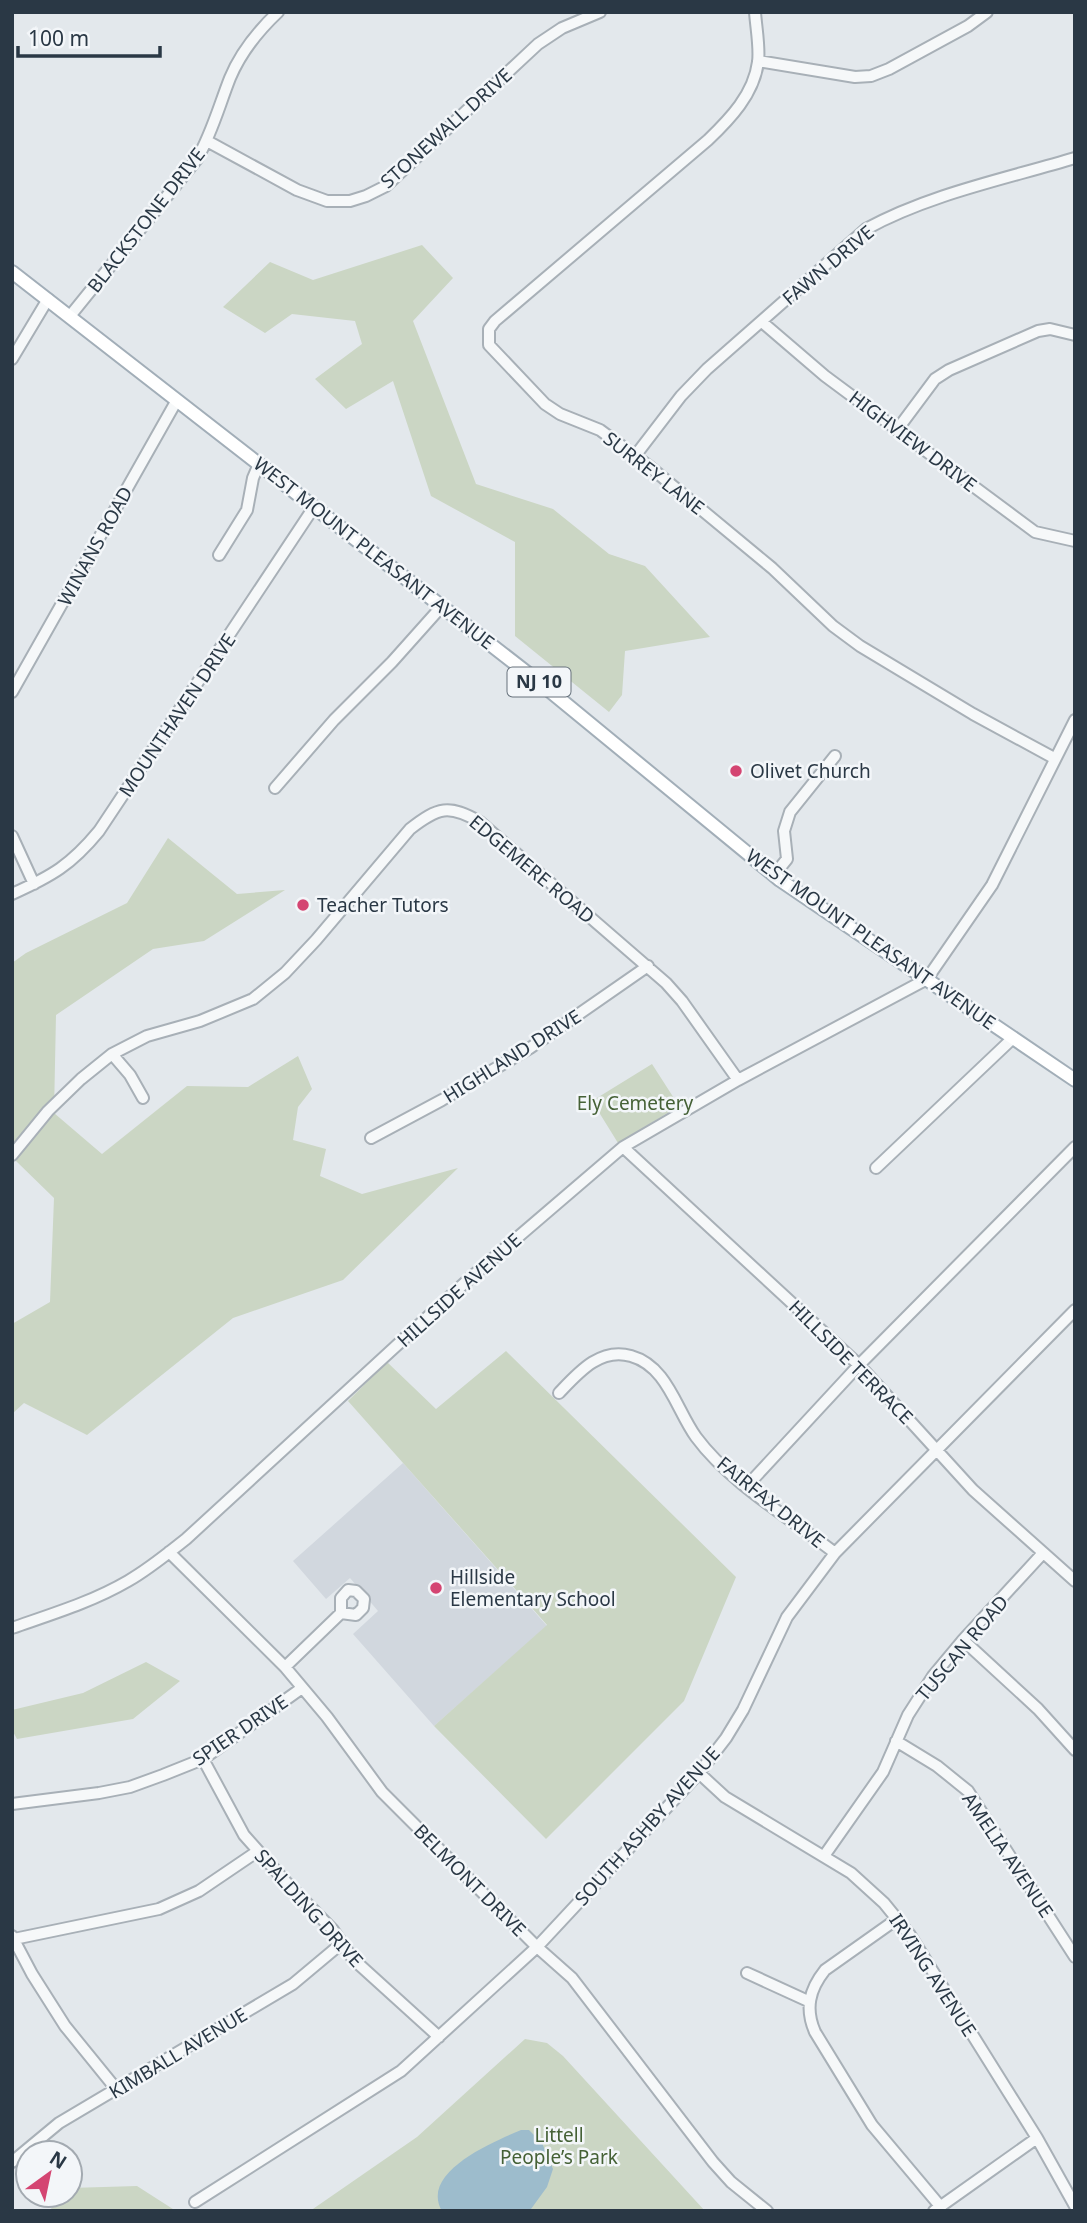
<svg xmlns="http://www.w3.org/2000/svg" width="1087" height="2223" viewBox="0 0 1087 2223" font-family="'Noto Sans',sans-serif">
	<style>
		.built { fill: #d1d7de }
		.green { fill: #cbd6c4 }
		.water { fill: #9dbccc }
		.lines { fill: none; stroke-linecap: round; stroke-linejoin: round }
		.minor-casing { stroke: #a8b0b7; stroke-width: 14 }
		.major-casing { stroke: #a2aeb8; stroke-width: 16 }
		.minor { stroke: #f6f8f9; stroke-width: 10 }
		.major { stroke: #fff; stroke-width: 12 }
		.poi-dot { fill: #d44572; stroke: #f3f6f9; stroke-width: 2.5 }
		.labels { text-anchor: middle; stroke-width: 5; stroke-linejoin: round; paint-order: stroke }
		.shield { fill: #f3f6f9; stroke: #66717b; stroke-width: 2 }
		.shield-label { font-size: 18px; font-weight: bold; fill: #2a3845 }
		.street-label { font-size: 19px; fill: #2a3845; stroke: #f3f6f9 }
		.poi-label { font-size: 19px; fill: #2a3845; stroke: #f3f6f9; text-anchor: start }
		.park-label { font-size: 19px; fill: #456136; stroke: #f3f6f9 }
	</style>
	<rect width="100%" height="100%" fill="#e3e8ec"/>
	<path class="built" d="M403,1463L547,1626L434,1726L353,1634L378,1611L350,1578L326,1599L293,1561Z"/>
	<path class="green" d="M422,245L453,278L413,321L476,484L553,509L609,554L645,566L710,637L625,651L622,695L609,712L515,636V542L431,496L393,381L346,409L315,379L362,344L355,321L292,314L265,333L223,307L270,262L313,280Z
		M168,838L237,894L285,890L204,941L153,949L56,1015L54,1113L102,1154L187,1086L248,1087L298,1056L312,1089L298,1107L293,1140L326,1149L320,1176L362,1194L458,1168L343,1280L233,1318L87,1435L24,1403L12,1414V1324L50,1302L54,1198L16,1161H12V963L26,953L127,903Z
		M652,1064L679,1106L618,1143L592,1101Z
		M506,1351L736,1577L684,1701L546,1839L434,1726L547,1625L348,1401L387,1362L436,1409Z
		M146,1662L180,1681L133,1719L17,1739L12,1730V1710L83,1693Z
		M525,2039L547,2043L563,2056L705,2211H310L417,2137Z
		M137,2186L176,2211H49L63,2195H70V2188Z"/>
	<path class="water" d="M521,2130H529L542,2143L553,2169L547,2187L531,2209L528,2211H442C419,2172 495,2141 521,2130Z"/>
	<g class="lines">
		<defs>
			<path id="minor" d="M755,12C756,27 760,48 758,62C754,94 730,119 708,140L495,321L489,329V345L545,404L560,414L600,430L650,467L772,568L833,626L860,646L973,714L1054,758
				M758,61L855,77L871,76L889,69L968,26L987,12
				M207,141L297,190L327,201H350L366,196L386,186L538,44L562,28L600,12
				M70,316L197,159C212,133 219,106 230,78C240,54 259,30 278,12
				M762,322L825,376L1035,532L1075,541
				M12,359L48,299
				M897,430L935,379L949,370L1038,331L1050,329L1075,335
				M635,456L681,396L707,369L866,229C930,194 1005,179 1075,158
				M219,555L247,510L253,478L259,464
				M12,692L177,400
				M275,788L334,720L392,662L442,606
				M12,836L34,884
				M774,875L787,859L784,831L790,812L835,756
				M12,894C52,876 71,865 99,831L314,507
				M112,1054L130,1075L143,1098
				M371,1138L442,1100L530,1048L648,966
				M623,1147L859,1365L973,1490L1075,1581
				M12,1155L48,1111L81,1079L112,1054L147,1036L200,1021L253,999L285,973L316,940L410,829C438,807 449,804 480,822L666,983L682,1001L738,1080
				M876,1168L1013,1038
				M559,1393C578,1373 600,1347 631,1356C667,1366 676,1409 696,1437C730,1483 790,1518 835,1553
				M746,1487L859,1365L1075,1147
				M169,1552L285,1667L327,1717L382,1792L537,1947L572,1978L713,2162L731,2182L767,2211
				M348,1590L356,1591L364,1599L363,1608L356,1615L341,1613V1598Z
				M12,1628C52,1614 92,1602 128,1581C149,1569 167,1554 186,1539L469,1279L623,1147L738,1080L927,979L992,885L1075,720
				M963,1640L1038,1709L1075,1750
				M285,1667L341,1613
				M896,1741L937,1766L968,1791L1075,1957
				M203,1759L244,1835L285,1881L333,1930L353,1959L439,2037
				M699,1773L725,1797L851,1873L884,1903L910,1935L1037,2138L1075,2206
				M12,1804L99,1793L130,1787L163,1775L203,1759L302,1688
				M824,1856L883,1772L908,1715L933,1676L963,1640L1043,1553
				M897,1919L825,1970C809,1990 805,2009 815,2032L872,2125L940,2206
				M12,1936L32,1974L65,2026L117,2090
				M14,1939L159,1909L199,1891L258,1851
				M747,1973L808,2001
				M12,2162L59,2123L293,1984L342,1943
				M195,2202L401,2071L537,1947L699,1773L726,1738L743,1710L787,1617L835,1553L1075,1310
				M934,2211L1037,2138"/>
			<path id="major" d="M12,272L544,686L780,880L1075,1080"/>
		</defs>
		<use href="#minor" class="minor-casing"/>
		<use href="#major" class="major-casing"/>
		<use href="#minor" class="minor"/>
		<use href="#major" class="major"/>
	</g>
	<g class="poi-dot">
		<circle cx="736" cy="771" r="7"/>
		<circle cx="303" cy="905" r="7"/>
		<circle cx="436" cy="1588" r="7"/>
	</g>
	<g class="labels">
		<rect class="shield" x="507.5" y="667.5" width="63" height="29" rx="5"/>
		<g class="shield-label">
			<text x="539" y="688">NJ 10</text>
		</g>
		<g class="street-label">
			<text transform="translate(446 128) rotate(-42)" y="7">STONEWALL DRIVE</text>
			<text transform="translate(146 220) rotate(-52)" y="7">BLACKSTONE DRIVE</text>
			<text transform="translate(828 265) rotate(-40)" y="7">FAWN DRIVE</text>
			<text transform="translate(913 441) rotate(37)" y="7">HIGHVIEW DRIVE</text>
			<text transform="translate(654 473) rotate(38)" y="7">SURREY LANE</text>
			<text transform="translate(95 546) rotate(-61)" y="7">WINANS ROAD</text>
			<text transform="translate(374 553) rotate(38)" y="7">WEST MOUNT PLEASANT AVENUE</text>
			<text transform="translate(177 715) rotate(-56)" y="7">MOUNTHAVEN DRIVE</text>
			<text transform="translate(532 869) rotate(40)" y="7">EDGEMERE ROAD</text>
			<text transform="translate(871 939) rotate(35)" y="7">WEST MOUNT PLEASANT AVENUE</text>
			<text transform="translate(512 1056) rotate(-32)" y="7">HIGHLAND DRIVE</text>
			<text transform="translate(459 1290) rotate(-42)" y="7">HILLSIDE AVENUE</text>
			<text transform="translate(851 1362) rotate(45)" y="7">HILLSIDE TERRACE</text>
			<text transform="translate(771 1502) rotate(39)" y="7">FAIRFAX DRIVE</text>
			<text transform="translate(962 1648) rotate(-50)" y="7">TUSCAN ROAD</text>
			<text transform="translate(240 1730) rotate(-34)" y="7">SPIER DRIVE</text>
			<text transform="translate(647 1826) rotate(-48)" y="7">SOUTH ASHBY AVENUE</text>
			<text transform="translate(1008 1855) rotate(56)" y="7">AMELIA AVENUE</text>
			<text transform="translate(470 1880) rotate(45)" y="7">BELMONT DRIVE</text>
			<text transform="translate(309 1908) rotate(48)" y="7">SPALDING DRIVE</text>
			<text transform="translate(933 1975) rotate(57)" y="7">IRVING AVENUE</text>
			<text transform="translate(178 2053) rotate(-31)" y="7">KIMBALL AVENUE</text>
		</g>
		<g class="poi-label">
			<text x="750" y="778">Olivet Church</text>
			<text x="317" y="912">Teacher Tutors</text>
			<text x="450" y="1584">Hillside<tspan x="450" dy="22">Elementary School</tspan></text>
		</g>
		<g class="park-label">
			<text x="635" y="1110">Ely Cemetery</text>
			<text x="559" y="2142">Littell<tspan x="559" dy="22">People’s Park</tspan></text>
		</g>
	</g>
	<rect width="1087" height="2223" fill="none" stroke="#2a3845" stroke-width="28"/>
	<g transform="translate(49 2174) rotate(33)"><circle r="33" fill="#f3f6f9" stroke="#a3aab1" stroke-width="2"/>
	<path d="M0-5L12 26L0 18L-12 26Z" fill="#d44572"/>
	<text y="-10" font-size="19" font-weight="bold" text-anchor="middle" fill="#2a3845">N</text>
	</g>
	<path d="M18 46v10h142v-10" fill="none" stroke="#2a3845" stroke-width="3.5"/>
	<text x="28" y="46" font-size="21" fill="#2a3845" stroke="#f3f6f9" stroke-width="5" paint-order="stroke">100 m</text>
</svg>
